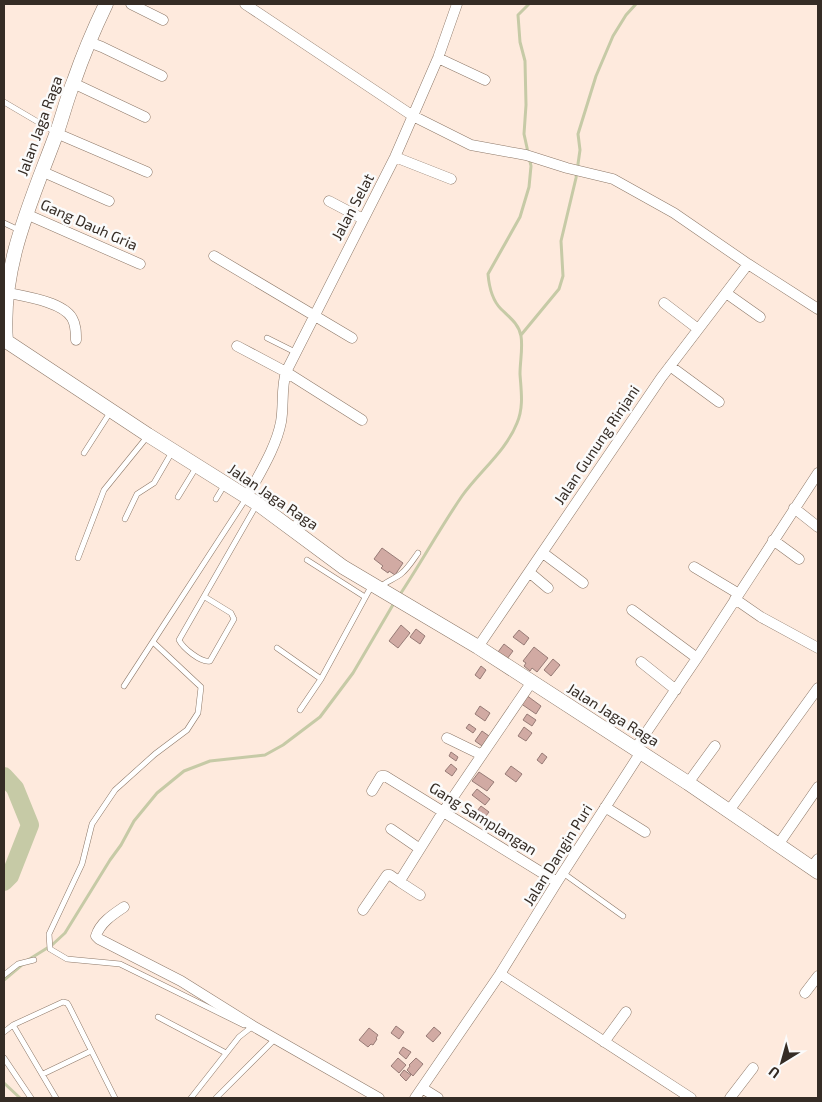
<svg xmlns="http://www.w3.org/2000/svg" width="822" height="1102" viewBox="0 0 822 1102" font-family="'Exo 2',sans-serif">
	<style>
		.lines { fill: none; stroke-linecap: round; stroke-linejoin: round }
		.stream { stroke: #c6caa6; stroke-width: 3 }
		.river { stroke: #c6caa6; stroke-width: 18 }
		.building { fill: #d1aaa3; stroke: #977b76 }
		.lane-casing { stroke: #8d7868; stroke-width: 6 }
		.street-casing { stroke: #8d7868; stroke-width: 11 }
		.secondary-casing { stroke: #8d7868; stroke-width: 15 }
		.lane { stroke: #fff; stroke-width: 5 }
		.street { stroke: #fff; stroke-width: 10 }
		.secondary { stroke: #fff; stroke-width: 14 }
		.labels { text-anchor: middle; stroke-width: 5; stroke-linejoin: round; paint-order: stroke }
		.street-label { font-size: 15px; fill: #352c25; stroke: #fbfbfb }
	</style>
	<rect width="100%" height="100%" fill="#feeadd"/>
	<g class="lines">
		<path class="stream" d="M521,335L559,289L563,276L561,241L576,178L580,150L578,134L596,76L613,36L626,15L636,4
			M399,596C421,563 440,528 462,496C480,471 506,451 517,423C524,407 521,390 520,374C520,361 523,348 521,336C519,324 509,317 501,309C492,300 489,286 488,274L520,217L529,187L531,166L524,134L526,105L525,61L520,42L518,15L529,4
			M28,960L52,945L65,933L110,860L121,845L134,821L157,793L184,771L210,761L265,755L283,745L320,717L353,673L394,603
			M4,980L23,964
			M4,1083L20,1098"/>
		<path class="river" d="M4,776L15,788L30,825L10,876L4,882"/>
	</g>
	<path class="building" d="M382,548L403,563L395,575L389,571L388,573L381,568L383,566L374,559Z
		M401,625L410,633L398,648L389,641Z
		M416,629L425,636L420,644L410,637Z
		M519,630L529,638L524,645L513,637Z
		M504,644L513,651L507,659L498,652Z
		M534,647L548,658L537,672L532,668L530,671L524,666L526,663L523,661Z
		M553,659L560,665L551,676L544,670Z
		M481,666L486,670L480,679L475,675Z
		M526,695L541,706L536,714L520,703Z
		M480,706L490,713L485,721L475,714Z
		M527,714L536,720L532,726L523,720Z
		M469,724L476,729L473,733L466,728Z
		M524,727L532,733L526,741L518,736Z
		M482,731L489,736L482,746L475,741Z
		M451,752L458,757L456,761L449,756Z
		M542,753L547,757L542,764L537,760Z
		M451,764L457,769L452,776L445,771Z
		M511,766L522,774L516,782L505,774Z
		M479,772L494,782L487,791L472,781Z
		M477,789L490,799L485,805L472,795Z
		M481,806L489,812L482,821L474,815Z
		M491,821L499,826L495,831L487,826Z
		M396,1026L404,1032L399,1039L391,1033Z
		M434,1027L441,1033L433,1042L426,1036Z
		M369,1028L378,1035L376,1038L377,1039L373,1045L371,1044L368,1047L359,1040Z
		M403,1047L411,1052L406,1059L399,1053Z
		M398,1058L406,1065L399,1073L391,1066Z
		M416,1058L423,1064L413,1076L407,1070L410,1066L409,1065Z
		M404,1070L411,1075L406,1081L400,1075Z"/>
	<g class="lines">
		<defs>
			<path id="lane" d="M4,102L55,132
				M4,223L19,230
				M267,338L295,352
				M84,453L111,411
				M178,497L197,466
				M216,499L225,484
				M125,519L137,494L154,483L172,452
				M291,528L302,515
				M78,558L104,490L147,437
				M307,560L365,597
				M380,587C387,581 395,579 402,573C408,568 413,560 418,553
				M205,597L231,613L234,619L210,661C201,663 183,648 179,640L257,504
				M153,642L201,687L198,713L187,730L155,754L115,790L92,824L82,864L49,934L50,949L67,959L120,964L244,1025
				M277,648L321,679
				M124,686L247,497
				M300,710L321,679L372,585
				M563,873L623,916
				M4,975L18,964L34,960
				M158,1017L226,1053
				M4,1032L13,1025
				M4,1058L31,1098
				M43,1074L91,1051
				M56,1098L13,1025L63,1002L67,1003L69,1006L115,1098
				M191,1098L239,1037L253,1026
				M216,1098L276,1038"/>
			<path id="street" d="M131,4L163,20
				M245,4L413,116L471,145L526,155L567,168L613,179L674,213L748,264L818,309
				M89,42L102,47L162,76
				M438,58L485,80
				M73,83L145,117
				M56,133L147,172
				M395,157L451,179
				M41,171L109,201
				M329,201L363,219
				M26,214L140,264
				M214,256L352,338
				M4,292C21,296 62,301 72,318C76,325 76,332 76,340
				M726,293L760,317
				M664,303L698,329
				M237,346L286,372L362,420
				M670,366L719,402
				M247,497C259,474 276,448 281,422C284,405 281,388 286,372L395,157L438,58L457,4
				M794,508L818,527
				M773,540L799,559
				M543,553L583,583
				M694,567L739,594
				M529,572L548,588
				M735,599L761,617L818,648
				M632,610L697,658
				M478,647L661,378L748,264
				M641,662L676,690
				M447,738L482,755
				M635,749L697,658L818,473
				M688,783L715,746
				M372,791L381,776H385L557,882
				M605,807L645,832
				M728,812L818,688
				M391,829L420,849
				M778,845L818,787
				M811,868L818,859
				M420,895L400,882L401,879L443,812L531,683
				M124,907C112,915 100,923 96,936L99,939L181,981L253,1026L379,1098
				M363,910L387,875H390L400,882
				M500,974L691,1098
				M805,993L818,976
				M604,1042L626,1012
				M422,1088L438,1098
				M415,1098L500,974L557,882L641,752
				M730,1098L753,1068"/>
			<path id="secondary" d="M106,4C94,29 83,55 74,81C67,98 63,115 57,132C32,200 0,266 6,341L148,435L258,504L343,567L478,647L688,783L818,872"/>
		</defs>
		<use href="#lane" class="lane-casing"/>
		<use href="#street" class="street-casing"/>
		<use href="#secondary" class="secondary-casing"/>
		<use href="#lane" class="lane"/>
		<use href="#street" class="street"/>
		<use href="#secondary" class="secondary"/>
	</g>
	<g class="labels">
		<g class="street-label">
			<text transform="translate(40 126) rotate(-70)" y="5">Jalan Jaga Raga</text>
			<text transform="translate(353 207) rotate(-62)" y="5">Jalan Selat</text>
			<text transform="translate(89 225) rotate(24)" y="5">Gang Dauh Gria</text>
			<text transform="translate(597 445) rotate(-56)" y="5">Jalan Gunung Rinjani</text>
			<text transform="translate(273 497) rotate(34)" y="5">Jalan Jaga Raga</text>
			<text transform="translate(613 715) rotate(32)" y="5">Jalan Jaga Raga</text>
			<text transform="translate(483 819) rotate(32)" y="5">Gang Samplangan</text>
			<text transform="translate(558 855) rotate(-58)" y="5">Jalan Dangin Puri</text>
		</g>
	</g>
	<rect width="822" height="1102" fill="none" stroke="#352c25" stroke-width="10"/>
	<g transform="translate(782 1062) rotate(217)" stroke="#fbfbfb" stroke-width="4" paint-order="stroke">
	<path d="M0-4L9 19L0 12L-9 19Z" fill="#352c25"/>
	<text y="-8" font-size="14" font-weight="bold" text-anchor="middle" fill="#352c25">U</text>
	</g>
</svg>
